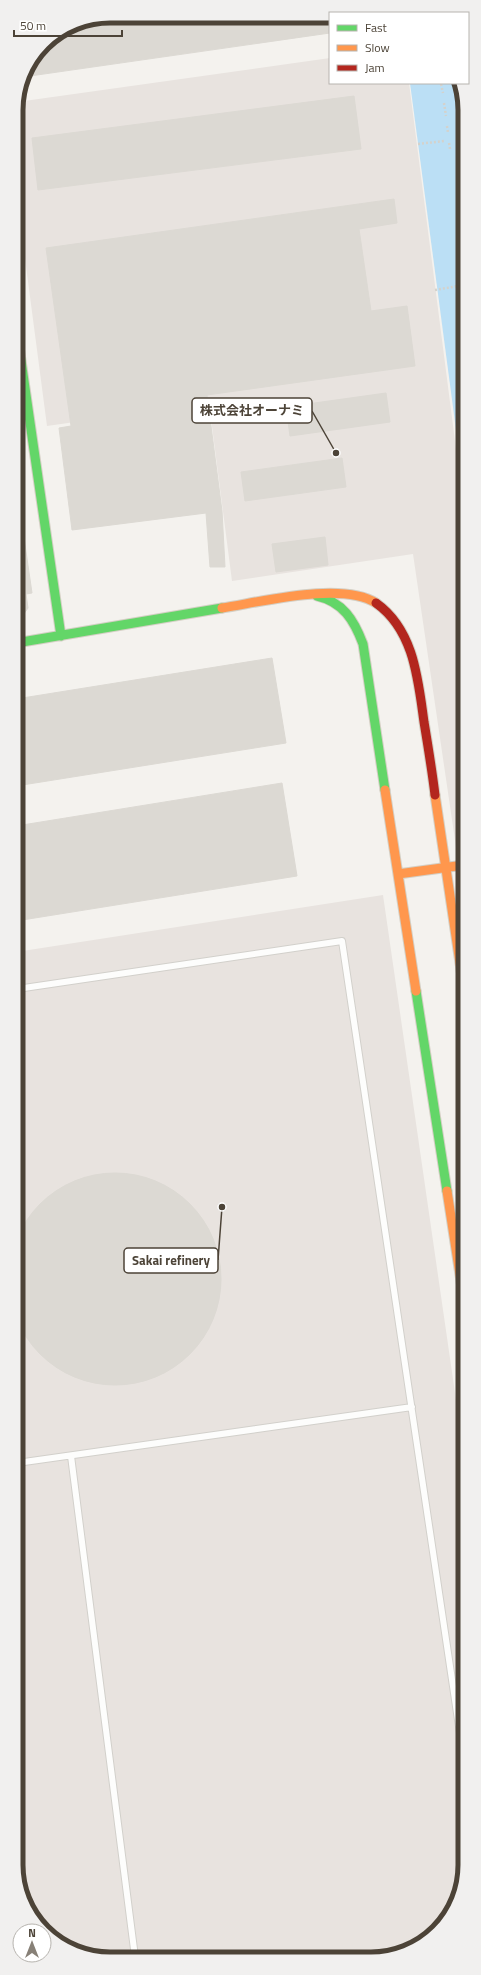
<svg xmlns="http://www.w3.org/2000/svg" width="481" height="1975" viewBox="0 0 481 1975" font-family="'Titillium Web','Noto Sans JP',sans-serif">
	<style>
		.industrial { fill: #e8e3df }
		.water { fill: #bbdff5 }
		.building { fill: #dcd9d3; stroke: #dcd9d3 }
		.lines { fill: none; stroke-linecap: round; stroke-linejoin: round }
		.lane-casing { stroke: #d2d0cb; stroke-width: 8 }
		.fast-casing { stroke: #d4cfc4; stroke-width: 11 }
		.slow-casing { stroke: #d4cfc4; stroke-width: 11 }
		.jam-casing { stroke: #d4cfc4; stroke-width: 11 }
		.path { stroke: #d4d2cc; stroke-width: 2.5; stroke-dasharray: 2 2; stroke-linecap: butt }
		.lane { stroke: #fdfdfc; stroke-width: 6 }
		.fast { stroke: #63d668; stroke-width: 9 }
		.slow { stroke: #ff974d; stroke-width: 9 }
		.jam { stroke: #b3261e; stroke-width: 9 }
		.rim { fill: none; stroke: #4c4337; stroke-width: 5 }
		.leader { fill: none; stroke: #4c4337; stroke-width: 1.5 }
		.callout-dot { fill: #4c4337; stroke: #fff; stroke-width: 1.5 }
		.callout { fill: #fff; stroke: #4c4337; stroke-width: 1.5 }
		.callout-label { font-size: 13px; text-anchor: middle; font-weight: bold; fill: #4c4337 }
	</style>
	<rect width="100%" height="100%" fill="#f4f2ee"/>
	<path class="industrial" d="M330,58V83H409L460,480H464V846L456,847L413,554L232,581L209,403L47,426L16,190L17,102Z
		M383,895L465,1462V1871L458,1901L442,1927L418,1947L383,1958L91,1957L39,1927L17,1878L16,952Z"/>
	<path class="water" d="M410,83H458L464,98V475H462Z"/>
	<path class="building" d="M110,16L330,17V33L23,77L26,69L44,43L74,23Z
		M354,96L361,149L38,190L32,138Z
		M394,199L397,223L359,229L371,311L407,306L415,366L207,395L222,511L225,567H210L206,513L72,530L59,428L71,426L46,248Z
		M386,393L390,422L290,436L286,407Z
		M342,458L346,487L245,501L241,472Z
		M16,531H23L32,593L26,594L28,608L16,625Z
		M325,537L328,565L276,572L272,544Z
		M272,658L286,743L16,786V699Z
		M282,783L297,876L16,921V826Z
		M9 1279a106 106 0 1 1 212 0a106 106 0 1 1-212 0Z"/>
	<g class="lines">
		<defs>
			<path id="lane" d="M17,989L342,941L465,1767
				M71,1456L135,1957
				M17,1463L412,1407"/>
			<path id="fast" d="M16,326L61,636
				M317,596C343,602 354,620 363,644L385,790
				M16,643L222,608
				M416,991L447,1191"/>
			<path id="slow" d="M222,608C261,602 342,581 376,603
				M385,790L416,991
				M435,795L464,990
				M398,874L464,865
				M447,1191L465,1307"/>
			<path id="jam" d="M376,603C414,630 418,679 424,722C428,746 432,770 435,795"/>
		</defs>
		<use href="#lane" class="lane-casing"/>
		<use href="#fast" class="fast-casing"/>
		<use href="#slow" class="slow-casing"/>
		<use href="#jam" class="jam-casing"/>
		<path class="path" d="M441,84L443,93
			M444,103L446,116
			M447,126L448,133
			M449,143L450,149
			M418,144L444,141
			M435,290L464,285"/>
		<use href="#lane" class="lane"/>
		<use href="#fast" class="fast"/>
		<use href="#slow" class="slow"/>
		<use href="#jam" class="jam"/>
	</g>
	<path d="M0 0H481V1975H0ZM110 23H371A87 87 0 0 1 458 110V1865A87 87 0 0 1 371 1952H110A87 87 0 0 1 23 1865V110A87 87 0 0 1 110 23Z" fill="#f1f0ef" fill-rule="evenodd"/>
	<path class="rim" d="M110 23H371A87 87 0 0 1 458 110V1865A87 87 0 0 1 371 1952H110A87 87 0 0 1 23 1865V110A87 87 0 0 1 110 23Z"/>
	<path class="leader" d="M336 453L312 411M222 1207L218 1260"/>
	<g class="callout-dot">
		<circle cx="336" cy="453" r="4"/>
		<circle cx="222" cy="1207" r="4"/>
	</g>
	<g class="callout">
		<rect x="192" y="398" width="120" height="25" rx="4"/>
		<rect x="124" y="1248" width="94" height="25" rx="4"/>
	</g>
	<g class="callout-label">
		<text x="252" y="415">株式会社オーナミ</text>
		<text x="171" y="1265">Sakai refinery</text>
	</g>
	<rect x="329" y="12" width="140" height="72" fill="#ffffff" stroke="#b7b4af"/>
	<rect x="337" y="25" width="20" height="6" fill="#63d668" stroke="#b7b4af"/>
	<text x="365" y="32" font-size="12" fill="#4c4337">Fast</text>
	<rect x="337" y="45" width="20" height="6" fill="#ff974d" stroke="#b7b4af"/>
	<text x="365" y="52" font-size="12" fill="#4c4337">Slow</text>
	<rect x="337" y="65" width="20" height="6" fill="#b3261e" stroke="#b7b4af"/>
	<text x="365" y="72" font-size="12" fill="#4c4337">Jam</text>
	<g transform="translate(32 1943)"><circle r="19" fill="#ffffff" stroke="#b7b4af"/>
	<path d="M0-3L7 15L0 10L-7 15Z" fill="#878077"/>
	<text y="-6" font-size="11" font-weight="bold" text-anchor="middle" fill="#4c4337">N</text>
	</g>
	<path d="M14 30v6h108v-6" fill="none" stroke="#4c4337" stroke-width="2"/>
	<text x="20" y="30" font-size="12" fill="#4c4337" stroke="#ffffff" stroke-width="3" paint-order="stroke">50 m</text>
</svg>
